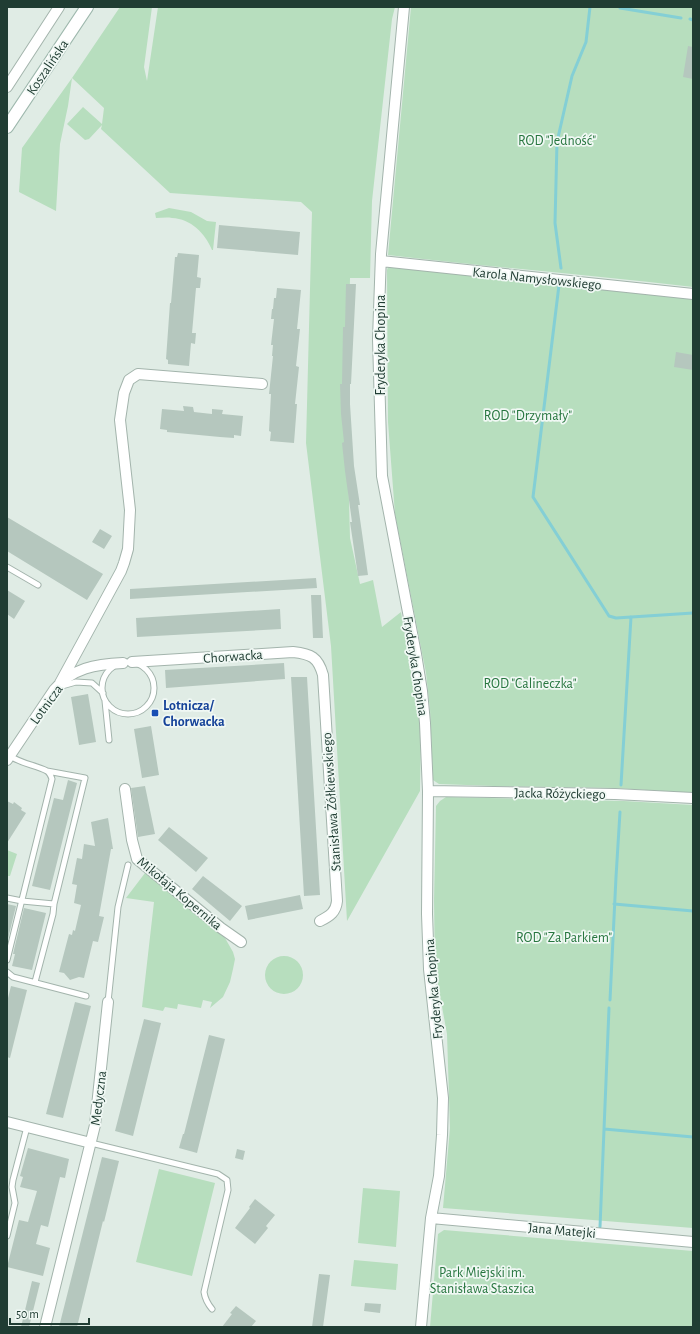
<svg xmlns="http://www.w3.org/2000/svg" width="700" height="1334" viewBox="0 0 700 1334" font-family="'Alegreya Sans',sans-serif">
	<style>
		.green { fill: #b7debe }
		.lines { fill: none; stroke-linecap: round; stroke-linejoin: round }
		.stream { stroke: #84cfd5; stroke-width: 3 }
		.building { fill: #b5c7be }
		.lane-casing { stroke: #a3b4ac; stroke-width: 7 }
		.street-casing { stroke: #a3b4ac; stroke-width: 12 }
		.secondary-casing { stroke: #9eb8ad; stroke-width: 14 }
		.lane { stroke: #fff; stroke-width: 5 }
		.street { stroke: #fff; stroke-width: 10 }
		.secondary { stroke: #fff; stroke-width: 12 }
		.transit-dot { fill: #1a4fb4; stroke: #f0f8f4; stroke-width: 1.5 }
		.labels { text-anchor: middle; stroke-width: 3.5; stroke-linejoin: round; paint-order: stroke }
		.street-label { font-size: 14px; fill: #203d33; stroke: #f0f8f4 }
		.park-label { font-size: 14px; fill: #27763f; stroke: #f0f8f4 }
		.transit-label { font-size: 14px; font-weight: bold; fill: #164399; stroke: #f0f8f4; text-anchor: start }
	</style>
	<rect width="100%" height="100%" fill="#e0ece5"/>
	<path class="green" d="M120,7H152L144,67L147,81L158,7H395L392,19L372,201L370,278H350L347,427L350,538L360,584L373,580L382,627L401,612L421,732L420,791L347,921L331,646L306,443L312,212L301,202L170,193L101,129L102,125L89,139L85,140L67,124L83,107L102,124L104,108L72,78L68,106L60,144L56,211L19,192L22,148L72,78Z
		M411,7H693V287C592,275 490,267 388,255Z
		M169,208L191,212L207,221L216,222L213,250H212C205,233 191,219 172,218C167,217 161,218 156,218L155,213Z
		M392,265L693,298V793L616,788L494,786L439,784L433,780L430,709L426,673L395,514L388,422L387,270L388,267Z
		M446,797L624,801L693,805V1228L443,1208L450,1128L447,1034L435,968L434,901L436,806L440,801Z
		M7,850L17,854L10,876H7Z
		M145,873L225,938L233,952L235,959L233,969L230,982L223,997L210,1008L212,1002L203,1000L201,1008L178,1004L177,1009L165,1007L163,1011L142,1007L154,902L126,898Z
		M265 975a19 19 0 1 1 38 0a19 19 0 1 1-38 0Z
		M159,1169L215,1183L192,1276L136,1262Z
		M363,1188L400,1191L396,1247L358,1243Z
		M444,1230L693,1251V1327H430L438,1234Z
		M354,1260L398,1264L396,1290L351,1286Z"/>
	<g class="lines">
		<path class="stream" d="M620,8L681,18
			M690,19L693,20
			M561,268L555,223L557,142L572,76L586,42L590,7
			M559,285L533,497L609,616L616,618L693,613
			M621,785L631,617
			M614,904L693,911
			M610,1000L616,877L620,812
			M604,1129L693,1137
			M600,1227L609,1008"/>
	</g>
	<path class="building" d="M688,46L693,47V79L683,77Z
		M219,225L300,232L298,255L217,248Z
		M178,253L199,255L197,277L201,278L200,288H196L192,333H196L195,344L191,343L189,366L168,364V360L166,359L170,303H171L175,257H177Z
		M346,284H356L351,384H350V404L354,466L360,505H358L368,575L358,576L350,522H352L345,471L342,443L344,442L341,414L340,384H342L343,327H345Z
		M277,288L301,290L297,329H300L296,366L299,367L295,404H297L294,443L270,441L271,432L269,431L271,394H269L273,356H272L273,345H271L274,319H271L272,309H273L274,298H276Z
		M676,352L693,355V370L674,367Z
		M183,406L193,407L194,412L212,414V409L223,410L222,414L243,416L241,436L234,435V438L220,437L167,432V430L160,429L162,409L184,411Z
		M7,517L103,574L87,600L7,551Z
		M100,529L112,536L104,549L92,542Z
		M316,578L317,588L130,599V589Z
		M7,590L25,601L14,619L7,614Z
		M311,595H321L323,638H313Z
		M280,609L281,629L137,637L136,618Z
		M284,663L285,679L166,688L165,670Z
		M291,677H307L320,895L304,896Z
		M88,694L96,742L79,745L71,697Z
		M151,726L159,775L142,778L134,729Z
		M68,780L77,783L50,890L32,886L54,798L63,800Z
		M145,786L155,834L138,837L131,788Z
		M7,801L13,804L14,802L22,808L21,810L26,813L7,843Z
		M108,818L113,849H111L99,916L104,917L98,942L93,941L84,978L79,977L70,980L64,973L59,972L69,934L72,935L73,930L75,931L81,905L74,903L77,885L72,884L77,858L82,859L84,844L95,846L91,822Z
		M169,827L208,858L196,872L158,840Z
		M203,876L242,906L230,921L192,889Z
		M300,895L303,909L248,920L245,906Z
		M7,904L16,906L7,943Z
		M24,908L46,913L32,970L12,966L15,954H13Z
		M11,986L27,990L10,1058L7,1057V1002Z
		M75,1002L91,1006L63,1118L46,1114Z
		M144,1019L161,1023L133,1136L115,1131Z
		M209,1035L225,1039L197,1153L179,1148L183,1134H184Z
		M28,1148L69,1159L65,1178L60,1177L48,1227L41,1225L36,1244L50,1248L43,1276L7,1267L19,1220L28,1222L37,1191L20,1187L23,1177L20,1176Z
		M237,1149L245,1151L243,1160L235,1158Z
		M102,1157L119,1161L104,1222L103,1221L77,1327H59Z
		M255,1199L275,1215L266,1226L268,1228L255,1244L235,1228L250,1208L249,1207Z
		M319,1274L330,1275L323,1327H312Z
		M32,1281L40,1283L29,1327H21Z
		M365,1303L381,1304L380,1313L364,1311Z
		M236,1306L256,1321L251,1327H222L232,1314L230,1313Z"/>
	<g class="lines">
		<defs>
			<path id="lane" d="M7,567L38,585
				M102 688a26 26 0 1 1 52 0a26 26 0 1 1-52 0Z
				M62,686L76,682L92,683L103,693
				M105,701L109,740
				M7,898L22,901L54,904
				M7,960L52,779C51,776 50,773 47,771C35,765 22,764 10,756
				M7,972L13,977L86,996
				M35,982L53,914L54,904L85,778L47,771
				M108,1002L118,907L128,865
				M91,1143L218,1174L227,1180L228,1190L204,1292C205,1299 207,1303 212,1309
				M7,1236L15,1203L12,1187L13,1180L27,1127"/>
			<path id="street" d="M404,7L381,254L378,339L382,476L416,654L422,691L425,723L428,791L427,914L429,969L443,1098L442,1135L439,1176L431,1218L421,1327
				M7,87L59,7
				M381,261L693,294
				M132,662L293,652C311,654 318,657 323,675L337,901C336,912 330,916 320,921
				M60,683L121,571L124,563L128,549L130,510L120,420L124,393L129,380L138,374L262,384
				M7,760L54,690C72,668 96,664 123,663
				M125,789L132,840L137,859L221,928L241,942
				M428,791L615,794L693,798
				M7,1122L91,1143
				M431,1218L693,1242
				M45,1327L95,1125L108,1002"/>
			<path id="secondary" d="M7,127L87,7"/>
		</defs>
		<use href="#lane" class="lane-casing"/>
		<use href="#street" class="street-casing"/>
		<use href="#secondary" class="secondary-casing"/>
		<use href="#lane" class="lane"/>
		<use href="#street" class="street"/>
		<use href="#secondary" class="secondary"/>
	</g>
	<rect class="transit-dot" x="151" y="709" width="8" height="8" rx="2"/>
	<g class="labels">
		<g class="street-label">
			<text transform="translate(47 67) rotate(-56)" y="5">Koszalińska</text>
			<text transform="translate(537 278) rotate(6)" y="5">Karola Namysłowskiego</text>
			<text transform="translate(380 345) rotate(-90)" y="5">Fryderyka Chopina</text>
			<text transform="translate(233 656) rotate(-4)" y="5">Chorwacka</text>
			<text transform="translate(416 666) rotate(81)" y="5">Fryderyka Chopina</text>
			<text transform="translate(46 704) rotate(-54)" y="5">Lotnicza</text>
			<text transform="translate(560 793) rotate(1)" y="5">Jacka Różyckiego</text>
			<text transform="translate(331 802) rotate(-94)" y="5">Stanisława Żółkiewskiego</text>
			<text transform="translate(180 893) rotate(40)" y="5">Mikołaja Kopernika</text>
			<text transform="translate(433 989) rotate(-95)" y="5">Fryderyka Chopina</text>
			<text transform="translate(98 1098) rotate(-83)" y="5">Medyczna</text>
			<text transform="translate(562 1230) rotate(5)" y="5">Jana Matejki</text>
		</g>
		<g class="park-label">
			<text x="557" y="145">ROD "Jedność"</text>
			<text x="528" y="420">ROD "Drzymały"</text>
			<text x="530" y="688">ROD "Calineczka"</text>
			<text x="564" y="942">ROD "Za Parkiem"</text>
			<text x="482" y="1277">Park Miejski im.<tspan x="482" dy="16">Stanisława Staszica</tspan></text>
		</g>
		<g class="transit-label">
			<text x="163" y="710">Lotnicza/<tspan x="163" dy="16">Chorwacka</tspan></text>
		</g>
	</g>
	<rect width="700" height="1334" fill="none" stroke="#203d33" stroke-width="16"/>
	<path d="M10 1318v6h79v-6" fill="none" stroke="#203d33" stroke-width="2"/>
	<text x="16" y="1318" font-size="12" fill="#203d33" stroke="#f0f8f4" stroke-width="3" paint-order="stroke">50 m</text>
</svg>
